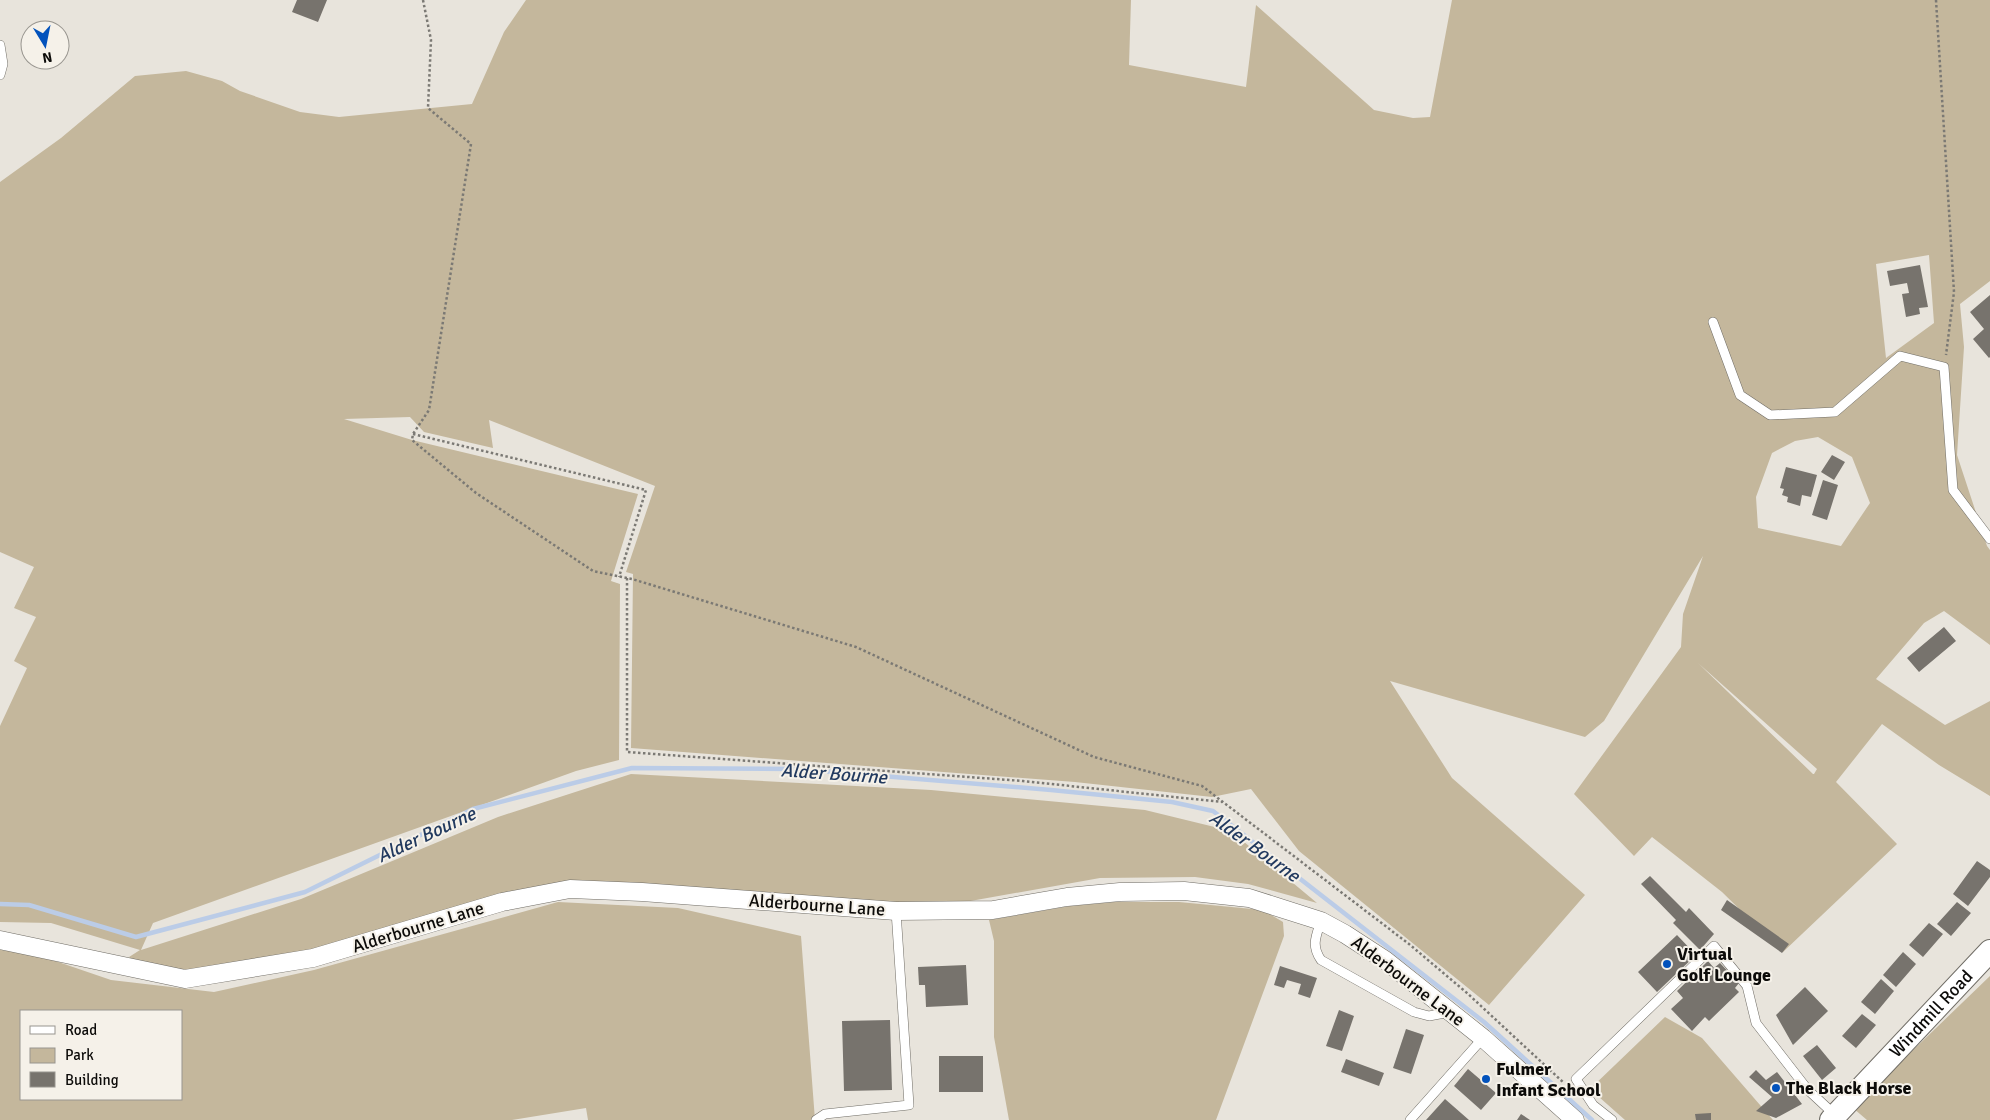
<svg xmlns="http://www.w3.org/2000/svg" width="1990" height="1120" viewBox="0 0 1990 1120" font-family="Signika,sans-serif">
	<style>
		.green { fill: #c4b79c; fill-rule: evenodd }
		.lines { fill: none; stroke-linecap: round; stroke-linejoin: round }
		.stream { stroke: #bbcce7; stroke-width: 4.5 }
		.building { fill: #77736d }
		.service-casing { stroke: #706d66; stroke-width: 10 }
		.minor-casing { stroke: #706d66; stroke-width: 19 }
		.tertiary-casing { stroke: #706d66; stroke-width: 24 }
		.path { stroke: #7b7974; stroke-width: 2.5; stroke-dasharray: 2.5 2.5; stroke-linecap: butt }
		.service { stroke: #fff; stroke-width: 9 }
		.minor { stroke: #fff; stroke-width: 18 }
		.tertiary { stroke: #fff; stroke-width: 22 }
		.poi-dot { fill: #0252bc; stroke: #f5f1e9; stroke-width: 2 }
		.labels { text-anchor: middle; stroke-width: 4; stroke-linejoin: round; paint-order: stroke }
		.street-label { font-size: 18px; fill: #0c0b09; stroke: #f5f1e9 }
		.poi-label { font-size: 18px; font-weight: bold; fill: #0c0b09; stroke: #f5f1e9; text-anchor: start }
		.water-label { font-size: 19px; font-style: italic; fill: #223a5f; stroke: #f5f1e9 }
	</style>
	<rect width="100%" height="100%" fill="#e8e4dc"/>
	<path class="green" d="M526,0H1131L1129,65L1246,87L1256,5L1374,110L1413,118L1430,117L1452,0H1990V281L1960,304L1964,347L1957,455L1987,546L1990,550V645L1944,611L1924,623L1876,679L1945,725L1990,701V796L1939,765L1882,724L1836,782L1897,844L1783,952L1722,892L1652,837L1634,856L1574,794L1681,647L1683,614L1703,556L1604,721L1585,737L1390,681L1452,778L1585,895L1489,1005L1299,851L1251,789L1212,797L1075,782L631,748L633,574L626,572L655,486L489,420L493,448L424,432L410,417L344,419L412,440L638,494L611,581L620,584L619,760L576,771L153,923L141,950L301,899L498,817L631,774L931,790L1145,810L1231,831L1317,903L1248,884L1195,877L1100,878L948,905L803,902L588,886L227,974L144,969L129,957L140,950L51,923L0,922V726L27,668L14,661L36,617L14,608L34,567L0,552V182L61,138L135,76L186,71L222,81L240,91L300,112L339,117L472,104L504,32ZM1929,255L1934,323L1886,358L1876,264ZM1818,437L1852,457L1870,503L1841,546L1758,528L1756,497L1772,453L1795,441ZM1698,663L1817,769L1814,774H1813Z
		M558,902L678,908L801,936L815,1120H588L586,1108L512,1120H0V950L29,952L111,980L214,992L314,970ZM21,1011H181V1099H21Z
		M1114,902H1179L1263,910L1283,922L1284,936L1216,1120H1009L994,1037V941L989,920L1070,906Z
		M1990,976V1120H1867L1853,1108Z
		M1665,1017L1702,1038L1773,1120H1625L1590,1089Z"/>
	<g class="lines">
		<path class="stream" d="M0,904L29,905L136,937L305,892L473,809L632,768L797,769L1051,790L1172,802L1213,811L1484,1022L1592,1120"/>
	</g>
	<path class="building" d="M297,0H327L318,22L292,12Z
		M1920,265L1928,307L1919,308L1920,314L1906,317L1902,294L1909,293L1907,283L1890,286L1887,271Z
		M1990,295V357L1989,358L1973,339L1984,329L1970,312Z
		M1832,455L1845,462L1834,480L1821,472Z
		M1786,467L1817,475L1811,497L1802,495L1800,506L1787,502L1788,497L1782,495L1784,489L1780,488Z
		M1823,480L1838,485L1827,520L1812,515Z
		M1944,627L1956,641L1919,672L1907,658Z
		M1977,861L1990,870V877L1968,906L1953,894Z
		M1650,876L1686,912L1689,908L1714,934L1700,950L1673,923L1676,920L1641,884Z
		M1727,900L1789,944L1782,953L1721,910Z
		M1957,902L1971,913L1951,936L1937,924Z
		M1929,923L1943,934L1923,957L1909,945Z
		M1677,935L1696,955L1657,992L1638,972Z
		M1903,952L1916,964L1896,987L1883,975Z
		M1708,961L1714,968L1720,963L1739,983L1735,988L1739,992L1709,1021L1705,1017L1692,1031L1671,1009L1683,998L1677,991Z
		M966,965L968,1005L926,1007L925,985H919L918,967Z
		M1280,966L1317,978L1310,998L1298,994L1301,984L1287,980L1284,988L1274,985Z
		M1881,979L1894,991L1875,1014L1861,1002Z
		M1805,987L1828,1011L1793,1045L1776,1015Z
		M1339,1010L1354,1016L1342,1051L1326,1046Z
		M1862,1014L1876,1025L1856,1048L1842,1036Z
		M890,1020L892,1090L844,1091L842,1021Z
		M1406,1029L1424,1035L1411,1074L1393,1068Z
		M1817,1045L1836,1068L1822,1080L1803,1056Z
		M939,1056H983V1092H939Z
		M1346,1059L1384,1073L1379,1086L1341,1072Z
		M1468,1069L1496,1093L1481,1110L1454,1086Z
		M1756,1070L1766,1080L1777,1072L1802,1104L1776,1118L1756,1111L1772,1097L1749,1077Z
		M1445,1099L1469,1120H1426Z
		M1711,1113V1120H1696L1695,1114Z
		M1521,1114L1530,1120H1517Z"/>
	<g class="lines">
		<defs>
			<path id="service" d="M0,45L3,64L0,75
				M1713,322L1740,395L1770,415L1835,412L1900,356L1944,367L1953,490L1990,539
				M1321,921C1316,936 1311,946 1321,960L1414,1012L1429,1016L1450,1012
				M816,1120L825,1114L909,1105L896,911
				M1410,1120L1483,1038
				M1612,1120L1593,1105L1576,1079L1714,946L1747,986L1756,1023L1808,1090L1835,1115"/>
			<path id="minor" d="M0,940L185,979L313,958L502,902L570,889L642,892L896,911L993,910L1067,897L1120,892L1184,891L1249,898L1321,921L1345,934L1385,960L1483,1038L1575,1120"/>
			<g id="tertiary">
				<path id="s1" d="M1831,1120L1990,951"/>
			</g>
		</defs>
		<use href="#service" class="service-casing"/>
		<use href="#minor" class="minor-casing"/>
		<use href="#tertiary" class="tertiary-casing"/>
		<path class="path" d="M423,0L431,40L428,108L471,144L429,410L413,434L412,440L476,493L593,571L632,579L856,647L1094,757L1202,786L1409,944L1467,993L1564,1083
			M1936,0L1954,292L1946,355
			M413,434L646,490L619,577
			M627,578V752L1023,781L1222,802"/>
		<use href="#service" class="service"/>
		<use href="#minor" class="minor"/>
		<use href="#tertiary" class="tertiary"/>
	</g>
	<g class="poi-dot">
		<circle cx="1667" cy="964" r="5"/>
		<circle cx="1486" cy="1079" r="5"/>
		<circle cx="1776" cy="1088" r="5"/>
	</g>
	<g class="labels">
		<g class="street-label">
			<text transform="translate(817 905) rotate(4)" y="6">Alderbourne Lane</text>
			<text transform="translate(418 927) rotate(-17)" y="6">Alderbourne Lane</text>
			<text transform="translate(1408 981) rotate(37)" y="6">Alderbourne Lane</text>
			<text dy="6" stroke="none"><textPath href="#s1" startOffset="146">Windmill Road</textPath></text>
		</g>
		<g class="poi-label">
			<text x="1677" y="960">Virtual<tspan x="1677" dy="21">Golf Lounge</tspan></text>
			<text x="1496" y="1075">Fulmer<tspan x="1496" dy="21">Infant School</tspan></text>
			<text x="1786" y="1094">The Black Horse</text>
		</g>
		<g class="water-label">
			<text transform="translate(834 773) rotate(4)" y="7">Alder Bourne</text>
			<text transform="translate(426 834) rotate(-25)" y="7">Alder Bourne</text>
			<text transform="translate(1255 846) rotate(36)" y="7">Alder Bourne</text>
		</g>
	</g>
	<rect x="20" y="1010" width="162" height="90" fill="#f5f1e9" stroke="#98958f"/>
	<rect x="30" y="1026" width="25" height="8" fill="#ffffff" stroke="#98958f"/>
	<text x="65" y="1035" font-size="15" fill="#0c0b09">Road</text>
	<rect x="30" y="1048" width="25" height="15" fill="#c4b79c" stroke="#98958f"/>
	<text x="65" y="1060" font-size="15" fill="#0c0b09">Park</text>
	<rect x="30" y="1072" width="25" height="15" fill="#77736d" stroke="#98958f"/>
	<text x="65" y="1085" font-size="15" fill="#0c0b09">Building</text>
	<g transform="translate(45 45) rotate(170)"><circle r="24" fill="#f5f1e9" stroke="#98958f"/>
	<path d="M0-4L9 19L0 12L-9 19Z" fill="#0252bc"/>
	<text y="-8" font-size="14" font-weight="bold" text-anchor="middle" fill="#0c0b09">N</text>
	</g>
</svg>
